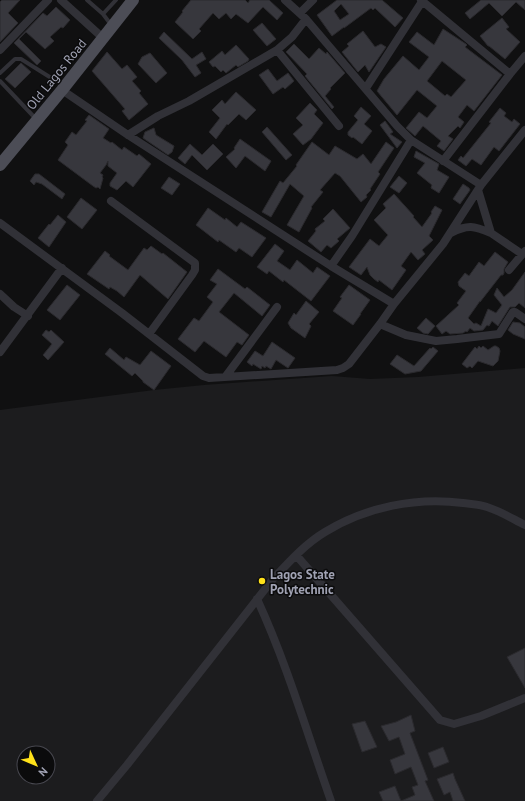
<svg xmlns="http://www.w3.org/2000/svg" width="525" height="801" viewBox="0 0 525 801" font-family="'PT Sans',sans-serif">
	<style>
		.built { fill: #1c1c1e; fill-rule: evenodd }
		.building { fill: #37373d; stroke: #2b2a2e; fill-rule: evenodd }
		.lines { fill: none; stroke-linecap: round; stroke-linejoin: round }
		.lane { stroke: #313137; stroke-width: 4 }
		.street { stroke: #313137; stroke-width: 8 }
		.primary { stroke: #4c4d56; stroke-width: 12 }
		.poi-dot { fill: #ffe11a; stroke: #0b0b0c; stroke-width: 1.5 }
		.labels { text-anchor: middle; stroke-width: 3; stroke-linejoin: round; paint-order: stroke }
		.street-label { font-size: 13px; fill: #a0a2b3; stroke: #0b0b0c }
		.poi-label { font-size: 13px; font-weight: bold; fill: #a0a2b3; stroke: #0b0b0c; text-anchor: start }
	</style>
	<rect width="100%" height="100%" fill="#101011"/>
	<path class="built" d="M525,368V801H0V410L154,390L204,385L332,376L370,379L418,377ZM24,753H48V777H24Z"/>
	<path class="building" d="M2,0H20L8,13L18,23L0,42V2Z
		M191,0H245L248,3L250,0H269L283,13L277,20L263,7L248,23L236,14L231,19L226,13L219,19L213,13L199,29L201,31L193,39L175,22L183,12L182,11Z
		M337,0H382L403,18L395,27L375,8L373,10L371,8L344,28V27L332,36L317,15ZM341,4L349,14L340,20L334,11Z
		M481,0H525V10L516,2L502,16L489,3L470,19L465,13Z
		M56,7L70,20L63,28L61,27L50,37L54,41L45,49L26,32L19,39L41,61L37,65L14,43L43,13L47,16Z
		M502,18L509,27L506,29L520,42L505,59L489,46H488L480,36Z
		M262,23L276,39L267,46L253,30Z
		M443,29L466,44L467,45L465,47L502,75L474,111L467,105L458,117L464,122L460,128L458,126L448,136L453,139L444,151L437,146L441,141L423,126L415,136L406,128L419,112L427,118L437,106L417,90L397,115L377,91L384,79L403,56L419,70L429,57L409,42L417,32L434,45ZM442,61L466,80L451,97L447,94L445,96L427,81Z
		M363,31L375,47L381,44L386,47L369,72L365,65L358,72L342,52L349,46L347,44Z
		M164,32L192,59L202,52L206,59L196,65L201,73L195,77L182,60L159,38Z
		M294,44L309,59L319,48L326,54L327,52L345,73L330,88L331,89L325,96L334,107L332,109L305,76L307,74L286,52Z
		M236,45L249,59L248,61L238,67L236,65L226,73L223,70L221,72L215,66L213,67L209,62L222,51L225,55Z
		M107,52L122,69L127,65L137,77L132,81L141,91L139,93L148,104L129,120L122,111L125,109L92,71Z
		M150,53L167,73L156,83L138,64L142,57Z
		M21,63L31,72L15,88L5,79Z
		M268,69L277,81L288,73L294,81L285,89L283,87L273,94L259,75Z
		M236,92L256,110L246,120L239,114L228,125L227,124L216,139L209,132L220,118L212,110L222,100L225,104Z
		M310,103L317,110L314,114L323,123L311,139L303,145L293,134L303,125L296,118Z
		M361,107L371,116L364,124L372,131L362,144L353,137L352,138L348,135V132L358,120L354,116Z
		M500,108L506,113L504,116L512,122L514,119L520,124L499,151L494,147L481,165L472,159L466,166L458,160L461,156L463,158L491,123L489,122Z
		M89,115L109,129L103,138L111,143L112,142L122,150L124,147L137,156L139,154L151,164L133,187L126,181L117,190L110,186V183L117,173L108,166V161L106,165L100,173L103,175L102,177L103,178L100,189L98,187L96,188L93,186L58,160L68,145L65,142L72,132L76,135L87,121L85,120Z
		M385,121L393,132L390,134L402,142L397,148L380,125Z
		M267,127L292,155L286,160L262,132Z
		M154,128L156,135L174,146L172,152L168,155L143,138L145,132Z
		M240,139L271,161L265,171L245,156L236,168L226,157L235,149L234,148Z
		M312,142L329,155L335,146L357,159L363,154L371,164L386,142L394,148L378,172L380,174L370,189L371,190L366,195L367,197L361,202L340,176L335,173L320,190L323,192L311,207L312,208L299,232L287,225L304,196L290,184L271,217L262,212L280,181L283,183L297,166L296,165Z
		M190,144L202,155L213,144L223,154L207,170L192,155L185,164L178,158Z
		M416,151L439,164L437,170L449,177L439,193L431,188L432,185L417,173L425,163L414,157Z
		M35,174H39L65,194L62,199L42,184L36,182L34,185L30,181Z
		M399,176L407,183L399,193L390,187Z
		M169,177L180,184L172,195L161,188Z
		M463,184L469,188L470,190L460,204L453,199Z
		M394,194L414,216L413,217L422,227L432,213L431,212L435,206L442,210L429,236L433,240L422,250L425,254L418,260L411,252L401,266L406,270L392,290L379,280L378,282L374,279L370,275L367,267L361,275L349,267L370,239L379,246L388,235L374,220L386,208L383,204Z
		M81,198L97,210L82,229L67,217Z
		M208,208L225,220L226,218L237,227L241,222L266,238L252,257L239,248L236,252L219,240L218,242L196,225Z
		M333,209L350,228L337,239L339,241L331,248L327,245L321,252L308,241L316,231L315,229L325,221L323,219Z
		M58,215L66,222L49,247L38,238L49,224L50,225Z
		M275,244L284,251L277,261L290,270L297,260L313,273L317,267L330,276L311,301L284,280L283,282L269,271L267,274L257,267Z
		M151,246L162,254L163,253L187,272L168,299L140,275L124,297L117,291L110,287L109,289L87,274L105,251L110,255L109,256L128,270L144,248L147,250Z
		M495,252L508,262L504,269V273L503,275H501L480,302V301L468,318L474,324L476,323L481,326L488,309L496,313L502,305L494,295L497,288L504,297L512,290L525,272V308L519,303L515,307H510L498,326L492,321L489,326L487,325L483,330L474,331L470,328L467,332L466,331L463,333L450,334L446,331L442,334L436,326L459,305L457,303L466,291L459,286L458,282L465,273L469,276L479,262L484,266Z
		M218,269L245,289L247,287L270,305L262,316L234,293L219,312L249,335L242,345L237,342L226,357L204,341L195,352L178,339L194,318L199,321L213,302L207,297L217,284L210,280Z
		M67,285L80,295L60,320L47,310Z
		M349,285L370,300L360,314H361L353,325L333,311L342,298L340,297Z
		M306,301L319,312L309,324L311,326L305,338L291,328L288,323L294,313L296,315Z
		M426,318L435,326L428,334L423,333L417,328Z
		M513,322L520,323L525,327V339L513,334L508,330Z
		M46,330L49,332L51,330L64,342L48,360L43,355L52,344L42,335Z
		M272,342L295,358L288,368L276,360L271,369L266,366L265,368L262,366L261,369L253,364L252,366L247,362L255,351L263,356Z
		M479,346L481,348L483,346L488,350L494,346H496L499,348L500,351L498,361L493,366L478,361L472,368L470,366L467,368L462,364L475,347L477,349Z
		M433,347L438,351L421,371L405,374L390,364L397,355L414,366L430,348L431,349Z
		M110,348L124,360L126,357L140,365L151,351L171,366L154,390L143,382V381L135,373L132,376L105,354Z
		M525,648V688L507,657Z
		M411,715L415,731L410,733L428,780L425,781L434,801H383L379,792L395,786L401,801L415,795L412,787L418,785L411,767L395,774L390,760L405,754L399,737L389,741L381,726L396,722Z
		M365,721L377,747L362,752L352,724Z
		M443,747L449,762L434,768L428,753Z
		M453,773L455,779L465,801H453L450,792L444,795L437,779Z"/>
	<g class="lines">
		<path class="lane" d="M87,0L103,14L112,26
			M103,14L116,0
			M0,73L15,59H21L64,86
			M0,81L36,119"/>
		<path class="street" d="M61,0L103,38
			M285,0L306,19L397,126L411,140L481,185
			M421,0L510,74
			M300,13L313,0
			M0,50L48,0
			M277,50L339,126
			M366,88L423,0
			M62,90L128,135L331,266L394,304
			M128,135L158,116L189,101L277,50L292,37L306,19
			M443,161L510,74L525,56
			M478,190L491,233L522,254
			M111,201L195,263V270L192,275L149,334
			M0,223L122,313L203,376L209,378L337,370L343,368L349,364L380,324L394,304L443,244L481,185L525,130
			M451,233C468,224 474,226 491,233
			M331,266L352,236L411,140
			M509,270L525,251
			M0,294L14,307L28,316
			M380,324L406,335L436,341L457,339L499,334L513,312H515L525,319
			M0,352L62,268
			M226,376L277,307
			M296,555L440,720L454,724L481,716L525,698
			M257,599C287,664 307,733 331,801
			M97,801L127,765L273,579C289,562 305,544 325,532C366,507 415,497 463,503C470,504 479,504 487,507C500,511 513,519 525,525"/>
		<path class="primary" d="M0,165L62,90L133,0"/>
	</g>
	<circle class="poi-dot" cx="262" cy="581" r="4"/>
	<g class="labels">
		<g class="street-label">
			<text transform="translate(56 74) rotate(-51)" y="5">Old Lagos Road</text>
		</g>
		<g class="poi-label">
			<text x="270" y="579">Lagos State<tspan x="270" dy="15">Polytechnic</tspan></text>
		</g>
	</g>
	<g transform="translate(36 765) rotate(134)"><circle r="19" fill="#0b0b0c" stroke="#47474f"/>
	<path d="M0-3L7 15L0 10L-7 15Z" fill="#ffe11a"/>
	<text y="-6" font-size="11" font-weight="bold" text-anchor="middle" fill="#a0a2b3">N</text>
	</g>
</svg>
